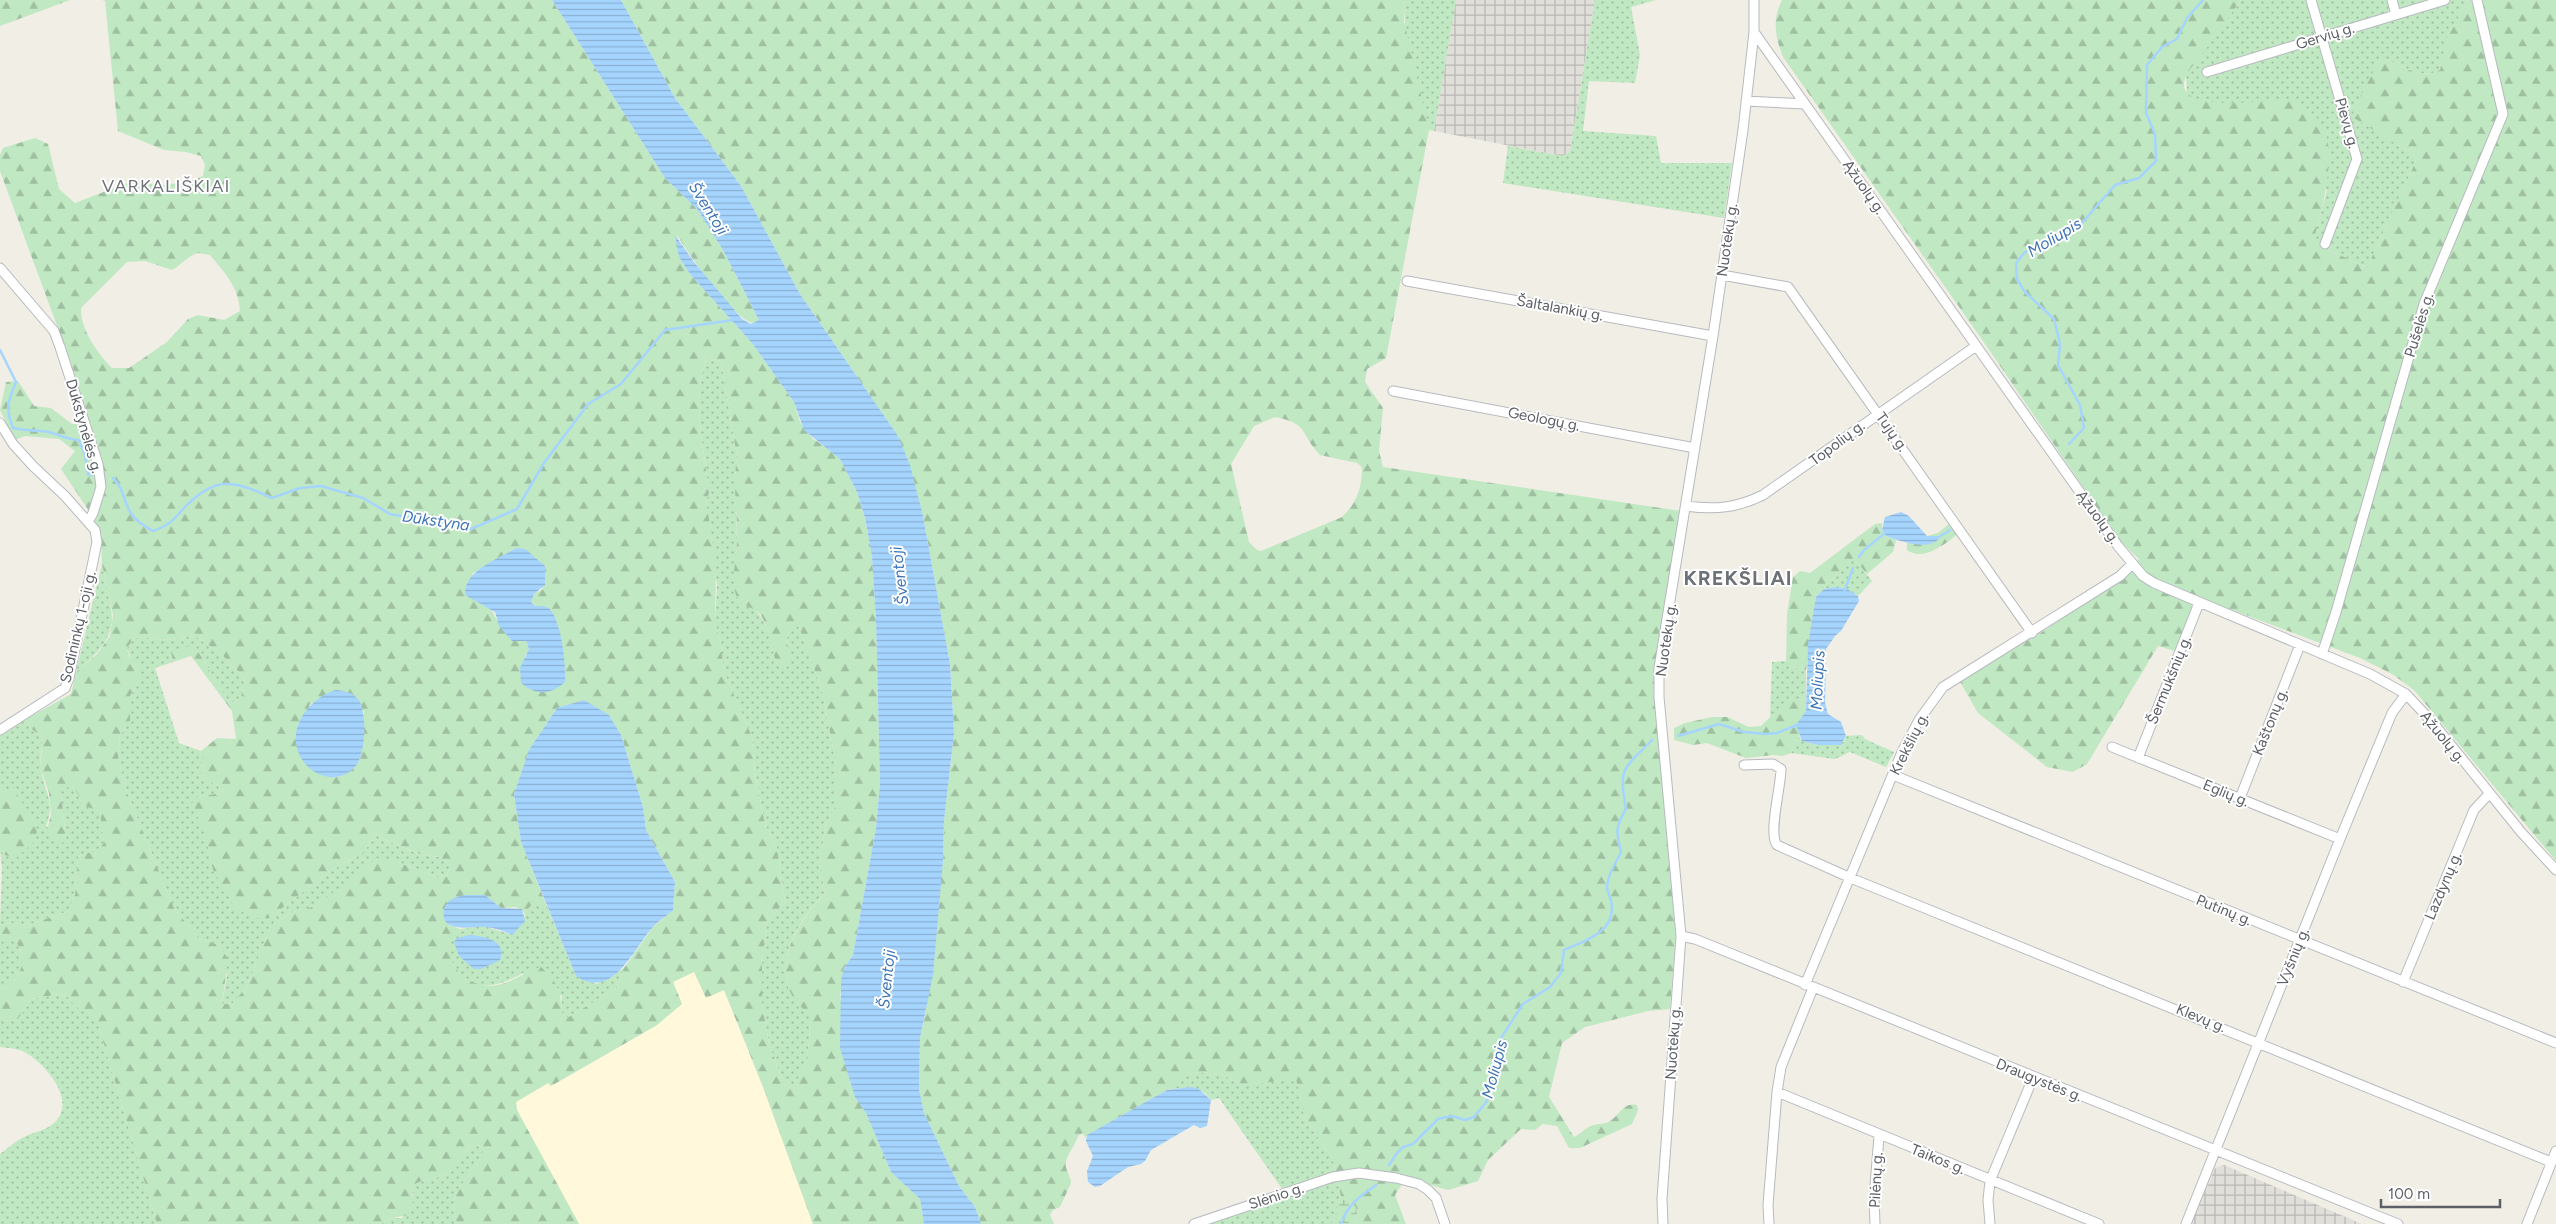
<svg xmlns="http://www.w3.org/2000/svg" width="2556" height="1224" viewBox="0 0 2556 1224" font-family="Figtree,sans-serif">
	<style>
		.commercial { fill: #fff8da }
		.industrial { fill: url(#industrial-grid) }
		.green { fill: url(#green-dots) }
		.forest { fill: url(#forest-firs); fill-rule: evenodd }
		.wetland { fill: url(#wetland-marsh) }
		.water { fill: url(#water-rules) }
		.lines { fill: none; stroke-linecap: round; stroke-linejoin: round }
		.stream { stroke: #a5d5ff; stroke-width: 2.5 }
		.minor-casing { stroke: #b7babf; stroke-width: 11 }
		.minor { stroke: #fff; stroke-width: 9 }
		.labels { text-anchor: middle; stroke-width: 4; stroke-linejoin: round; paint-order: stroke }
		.street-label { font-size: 15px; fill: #5c6066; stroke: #fff }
		.water-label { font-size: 16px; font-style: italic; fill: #3d74b7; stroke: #fff }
		.quarter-label { font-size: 18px; letter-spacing: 1px; fill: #6d7278; stroke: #fff }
		.district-label { font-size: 20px; font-weight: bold; letter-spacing: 1px; fill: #6d7278; stroke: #fff }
	</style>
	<defs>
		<pattern id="industrial-grid" width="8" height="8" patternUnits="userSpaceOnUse" patternTransform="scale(1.25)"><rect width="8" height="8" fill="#e0dfd9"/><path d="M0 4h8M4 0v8" fill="none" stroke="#b9b8b4"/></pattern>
		<pattern id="green-dots" width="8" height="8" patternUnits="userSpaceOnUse" patternTransform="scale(1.25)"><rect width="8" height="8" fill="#c0e8c2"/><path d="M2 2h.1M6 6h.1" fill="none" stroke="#9fbfa1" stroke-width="1.8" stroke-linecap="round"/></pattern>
		<pattern id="forest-firs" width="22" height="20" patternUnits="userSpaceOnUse" patternTransform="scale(1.25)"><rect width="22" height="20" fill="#c0e8c2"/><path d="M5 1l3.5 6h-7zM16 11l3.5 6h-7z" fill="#9fbfa1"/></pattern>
		<pattern id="wetland-marsh" width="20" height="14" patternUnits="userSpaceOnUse" patternTransform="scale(1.25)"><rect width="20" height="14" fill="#c0e8c2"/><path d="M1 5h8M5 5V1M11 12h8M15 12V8" fill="none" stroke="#9fbfa1"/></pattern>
		<pattern id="water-rules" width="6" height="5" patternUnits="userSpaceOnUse" patternTransform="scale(1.25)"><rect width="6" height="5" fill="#a5d5ff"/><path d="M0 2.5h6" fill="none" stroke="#8ab0d2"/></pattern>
	</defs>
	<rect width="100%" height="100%" fill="#f0eee5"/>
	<path class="commercial" d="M694,972L724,990L763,1087L813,1224H579L517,1110L516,1102L549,1083L552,1086L657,1025L672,982Z"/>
	<path class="industrial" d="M1456,0H1595L1570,152L1567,155L1562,156L1434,131Z
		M2224,1165L2362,1224H2191L2215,1168Z"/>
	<path class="green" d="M1405,0H1456L1434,131L1429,130C1418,88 1402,44 1405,0Z
		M1595,0H1656L1631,7L1640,55L1635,83L1589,81L1583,131L1656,136L1661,163H1732L1724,218L1503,183L1508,146L1562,156L1570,152Z
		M2241,0H2468L2447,38L2440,70C2423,80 2402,66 2385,59L2355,118L2414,155L2416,161L2367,268L2313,242L2327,190L2215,103L2191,98L2187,93L2186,75Z
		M707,358L721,361L737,457L735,472L737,541L735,587L743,604C768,610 770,643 777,665L793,659L786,643L790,625L799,627L822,690L836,764V805L825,827L820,865L825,893C801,918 777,953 789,989C792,998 804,1009 810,1017C809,1042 811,1069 790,1088L784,1084L769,1044L762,1003V964L767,922L785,901L777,848L765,824L755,773L752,737L724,672L721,644L715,622L717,585L706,501L709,493C705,449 690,401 707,358Z
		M1854,558L1872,581L1858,596C1846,588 1838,586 1824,589L1825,585C1836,577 1843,567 1854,558Z
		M102,564C113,621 125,631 76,672Z
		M195,636L220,653L245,678L241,697L236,703L228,701L196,648L171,652L173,662L155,668L179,743L201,751C204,761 201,768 203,778L218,785L221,793L197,797L213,870L269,918L332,870L364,852L375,835L421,855L440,857L450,865L447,875L439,878L398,862L336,892L316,906L293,912L271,926L247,986L233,1003L222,1004L227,975L219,945L198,938L174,908L127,793L118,757L120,736L130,720V696L139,680L127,648L134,638L144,637L163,640Z
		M1786,661L1787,666L1806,670V700L1797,699L1770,716L1772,662Z
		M26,719L30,728L43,737C42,747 39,759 41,769C44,791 56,802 46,826L66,840L61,791L69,786L75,789L83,805L100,812L104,843L95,852L85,853L78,857L75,895L69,911L28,925L12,923L0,925L2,868L0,850L5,855L3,788L0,790V735Z
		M1862,735L1865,739L1894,752L1886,767L1850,752L1835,759L1791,753L1799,736L1802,741L1818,745L1844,742L1846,736Z
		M533,904H546L576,976L597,984L624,968L617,988L567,1018L561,1011L562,996L523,973C501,986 471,995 455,967C452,962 448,956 448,949C449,942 456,934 460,929L484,926L512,935L525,916L524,912Z
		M2,941H16C18,946 22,952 22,957C23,972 14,985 0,989V942Z
		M60,994L70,998L75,1006L96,1017L157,1224H0V1154C8,1148 17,1140 26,1136C36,1131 49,1130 57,1120C75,1098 45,1064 26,1053C18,1048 9,1048 0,1047V1017L5,1021L18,1019L31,999Z
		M1198,1072L1221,1074L1239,1083L1253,1084L1296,1078L1305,1119L1333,1159L1341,1197L1332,1224H1210L1287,1196L1219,1098L1211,1100C1200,1083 1184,1088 1167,1090L1180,1078Z
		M477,1144L484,1149C476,1174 441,1195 458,1224H380L392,1218H402L413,1196L412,1187C423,1176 442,1181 452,1170C462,1159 461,1150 477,1144Z"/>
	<path class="forest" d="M0,0H70L0,26Z
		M102,0H552L665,178L697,209L723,250L759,320L756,323C737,326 688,253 677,235L679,257L690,274L752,343L794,402L800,422L813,439L831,450L840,459L857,492L865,519L872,555L876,620L880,783L876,828L853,955L844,968L840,995L855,1096L866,1113L891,1172L920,1199L924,1224H813L763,1087L724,990L706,998L694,972L673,982L682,1004L657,1025L551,1086L548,1083L516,1102L517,1110L579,1224H458C441,1195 476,1174 484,1149L477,1144C461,1150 462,1159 452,1170C442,1181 423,1176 412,1187L413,1207L408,1215L392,1218L380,1224H157L96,1017L74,1006L70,998L60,994L31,999L18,1019L5,1021L0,1017V989C14,985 23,972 22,957C22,952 18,946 16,941L0,942V925L12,923L28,925L69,911L75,895L78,857L84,853L95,852L104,843L100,812L83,805L75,789L69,786L61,792L66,840L62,843L53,841L46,835L51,814L49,793L40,767L43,737L30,728L26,719L71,694L76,672L97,654L110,636L113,615L102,564L101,537L87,508L61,469L75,451L59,439L25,436L15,440L0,410L6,382L18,381L34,406L51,408L72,424L80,423L87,413L73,369L0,171V155L3,148L35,138L48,144L59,189L75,203L135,180L156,185L186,183L203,176L205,165L201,156L186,152L164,150L118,131L105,1ZM198,253L210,255C224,272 239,287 240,311L224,320L198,315L188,319L167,342L129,368H112C98,354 80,329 81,308L127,262L145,261L172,270C182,264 188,256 198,253ZM707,358L721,361L737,457C732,485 738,513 737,542C737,558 729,584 738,599C742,606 753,607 760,614C767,622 773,653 777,665L786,668L793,659L786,642L790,626L799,627L822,690L836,764V805L825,827L820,865L825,893C802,918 777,953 789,989C792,999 804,1009 810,1017C809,1042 811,1069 790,1088L784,1084L769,1044L762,1003V964L767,922L785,901L777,848L765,824L755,774L752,737L724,672L721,644L715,622L716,561L706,501L709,493C705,449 690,401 707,358ZM516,548L543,589L534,594L531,602L535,606H541L521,683L525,656L529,649L526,641H512C496,623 485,596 472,574ZM195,636L220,653L245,678L241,697L236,703L228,701L196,648L190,645L171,652L173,662L191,656L232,711L236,739L217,738L201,751C204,761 201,768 203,778L218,785L221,793L197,797L192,803L205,835L213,870L235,908L254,918H269L332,870L364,852L375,835L422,855L440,857L450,865L447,875L439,878L398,862L377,858L316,906L293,912L271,926L247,986L233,1003L222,1004L228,959L219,945L198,938L174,908L127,793L118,757L120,736L130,721V696L139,680L141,670L129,656L127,648L134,638L144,637L163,640ZM316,701L364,711L361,756L355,767L334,778L309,705ZM557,708L609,715L621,735L643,807L646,830L675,882L673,910L653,927L624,968L617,988L567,1018L561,1011C562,990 556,981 541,967C527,971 517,979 505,983C487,990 465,983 455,967C445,948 449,945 460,929L449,925L485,895L501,908L516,907L524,912L533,904H546L521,842L514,794L529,751Z
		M621,0H1405L1404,21L1429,130L1386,358L1367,369L1365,382L1383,408L1379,451L1383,467L1681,511L1657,660L1676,930L1670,1009L1648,1011L1585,1027L1562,1043L1549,1097L1574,1137C1581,1134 1585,1128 1591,1126C1596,1123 1605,1125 1610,1121C1620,1115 1623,1102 1637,1105L1638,1110L1632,1124L1580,1148H1569L1557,1126L1543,1124L1535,1130L1521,1129L1488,1160L1478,1181L1448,1190L1406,1178L1395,1195L1406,1224H1356C1358,1208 1357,1203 1341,1197L1333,1159L1305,1119L1296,1079L1253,1084L1239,1083L1221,1074L1198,1072L1180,1078L1167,1090L1085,1137L1083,1133L1078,1136C1075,1147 1064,1157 1066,1167C1067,1173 1071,1177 1071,1183L1060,1207L1053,1210L1050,1215L1054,1224H981L975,1207L959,1186L924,1113L919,1089L920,1038L926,1011L943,861L944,821L954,733L950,664L923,516L898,436L800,294L741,186L675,98ZM1275,417C1310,424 1299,433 1320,455L1357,463L1362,467C1362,488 1357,503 1342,517L1261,551L1257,550L1249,542L1231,464L1254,426Z
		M1782,0H2241C2228,18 2216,35 2203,53C2198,60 2191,67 2187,74C2164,118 2277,99 2295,98C2303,106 2314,113 2320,122C2340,147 2321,214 2313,242L2367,268L2416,161L2414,155L2354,118L2353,110L2379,61L2385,59C2402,66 2423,80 2440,70L2447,38L2468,0H2556V861L2414,690L2392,674L2360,658L2198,597L2175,651L2158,646L2087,764L2073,772L2047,767L1978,713L1959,680L2042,632L2127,575L2139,559L2120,541L1983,341L1783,57C1775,37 1772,19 1782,0Z
		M1882,523V530L1886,536L1896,540L1893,552L1867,574L1854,559C1843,567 1836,577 1825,585L1824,589L1816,597L1806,670L1786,666L1787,614L1793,577L1800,571L1810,573L1875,524Z
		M1950,523L1958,534C1945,544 1923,562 1907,550V543H1932L1939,539L1927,536L1938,533Z
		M1797,699L1806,700V711L1800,721L1799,736L1791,753L1783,756L1773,755L1746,758L1707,743L1693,745L1674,740V728L1685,723L1712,717H1727L1749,727L1761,726L1784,703Z
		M3,788L15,792L31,815L37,831L34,842L16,858L5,855L0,850V790Z"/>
	<path class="wetland" d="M1341,1197C1357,1203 1358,1208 1356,1224H1332Z"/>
	<path class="water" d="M552,0H621L675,98L741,186L800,294L898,436L910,465L923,516L950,664L954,733L944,821L943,861L933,975L920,1038L919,1089L924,1113L959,1186L975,1207L981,1224H924L920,1199L891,1172L866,1113L855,1097L840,1048L841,980L844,968L853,955L876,828L880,783L876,620L872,556L865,518L857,492L840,459L804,430L794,402L752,343L690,274L679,257L675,235L694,262L742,319L751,324L759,320L723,250L697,209L665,178Z
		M1901,512L1909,516L1927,536H1941C1931,553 1900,541 1886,536L1882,530L1885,517Z
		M516,548L525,549L545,566V585L534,594L531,602L535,606C541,606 548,605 552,612C562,628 566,664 565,682C550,695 537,696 521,683L520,668L529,649L526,641H512L499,626L495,612L465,595C464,570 497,560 516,548Z
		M1836,587L1849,590L1858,596L1859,601L1841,631L1835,636L1826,649L1825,703L1828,714L1841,722L1846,736L1841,745H1818L1802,741L1796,725L1806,711L1808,644L1816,597L1824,589Z
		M336,690C344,691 351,692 357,698C368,709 366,756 355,767C339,784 315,778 303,761C283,732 308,698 336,690Z
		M584,700L609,715L621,735L643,807L646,830L675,882L673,910C667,916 658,921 653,927C633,949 613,1001 576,976L521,842L514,794L529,750L557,708Z
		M465,895H485L501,908L522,909L525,921L512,935C504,931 495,928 486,927C474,925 439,936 444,909C447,899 456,897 465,895Z
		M470,935C486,937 507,940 500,960L481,969H474L459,956L454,942L457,938Z
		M1191,1087L1199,1089L1211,1100L1207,1126L1200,1128L1194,1125L1151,1150L1145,1161L1141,1164L1128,1167L1100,1186L1095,1187L1088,1182L1087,1171L1093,1156L1086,1141L1087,1135L1167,1090Z"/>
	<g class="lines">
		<path class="stream" d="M0,350L16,382C8,401 5,408 13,428C26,431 38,430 49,432C60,435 67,440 79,440L85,455L88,474L92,475
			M2069,444L2084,428L2080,405L2058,365L2060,344L2054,319L2025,292L2017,279L2016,263L2025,252L2081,224L2115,185L2139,178L2156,161L2155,134L2146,113L2147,65L2162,47L2177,39L2187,18L2203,0
			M113,478C123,488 123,497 129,510C134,520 143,525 153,531C169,525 172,522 183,509C215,475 233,480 272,498L300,488L321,486L363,498L390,514L471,529L517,509L544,463L588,404L621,384L665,330L733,320
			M1939,537L1950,530
			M1859,557L1864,550L1885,533
			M1844,592L1853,568
			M1678,736L1719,724L1744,732L1766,734L1777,733L1797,725
			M1389,1165L1397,1153L1403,1147L1413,1144L1438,1119L1452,1116L1465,1120L1474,1117L1487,1101L1499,1041L1523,1004L1550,987L1561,973L1564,950C1584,941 1613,933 1612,907C1612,900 1608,894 1607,888C1607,875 1616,863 1621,852C1616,832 1615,827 1626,809C1618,767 1623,770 1652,740
			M1341,1224C1348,1204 1359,1197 1376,1185"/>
		<defs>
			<path id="minor" d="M2311,0L2357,159L2325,244
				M2392,0L2396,15
				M1754,32L2118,546L2143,576L2154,583L2370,674L2406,694L2434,724L2521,832L2556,870
				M2207,72L2445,0
				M1746,101L1805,104
				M0,268L54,331L60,347L98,464L101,487L93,513L88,522
				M1722,275L1788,287L2032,633
				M1407,281L1713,336
				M1393,391L1695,448
				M0,423L13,444L33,466L65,496L95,530L97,542L69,678L65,688L0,730
				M1686,506C1715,510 1737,508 1763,495L1976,346
				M2322,654L2336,612L2424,304L2503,114L2477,0
				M2112,747L2340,839
				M2138,758L2199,603
				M1744,765L1773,764L1781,769C1781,786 1768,834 1777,845L1853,879L2551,1162
				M1893,775L2556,1043
				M2240,798L2300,645
				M1681,936L1695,939L2398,1224
				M2403,982L2474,810L2489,794
				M1805,985L1902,752L1919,720L1943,687L2120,576L2132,564
				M1777,1092L2099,1224
				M1194,1224L1333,1177L1359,1173L1396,1178L1419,1184L1428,1190L1436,1198L1445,1224
				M1663,1224L1662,1199L1681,936L1659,697V668L1713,336L1743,130L1754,32V0
				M1769,1224L1768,1205L1777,1092L1781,1067L1813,988
				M1875,1224L1874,1198L1879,1136
				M1990,1224L1988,1200L1990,1181L2033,1078
				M2186,1224L2340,839L2392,713L2406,694
				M2527,1224L2556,1151"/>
		</defs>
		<use href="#minor" class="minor-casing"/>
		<use href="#minor" class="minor"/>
	</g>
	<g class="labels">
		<g class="street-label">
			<text transform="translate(2325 36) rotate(-17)" y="5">Gervių g.</text>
			<text transform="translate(2347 123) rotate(74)" y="5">Pievų g.</text>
			<text transform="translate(1864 187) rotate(55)" y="5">Ąžuolų g.</text>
			<text transform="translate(1727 240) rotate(-82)" y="5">Nuotekų g.</text>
			<text transform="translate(1560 308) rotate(10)" y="5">Šaltalankių g.</text>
			<text transform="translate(2419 325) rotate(-73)" y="5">Pušelės g.</text>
			<text transform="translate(1544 419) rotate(11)" y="5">Geologų g.</text>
			<text transform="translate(84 426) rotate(74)" y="5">Dukstynėlės g.</text>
			<text transform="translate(1892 432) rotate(55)" y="5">Tujų g.</text>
			<text transform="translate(1837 443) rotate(-37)" y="5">Topolių g.</text>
			<text transform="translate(2098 517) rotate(54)" y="5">Ąžuolų g.</text>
			<text transform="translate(78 627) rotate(-77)" y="5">Sodininkų 1-oji g.</text>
			<text transform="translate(1666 640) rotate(-82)" y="5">Nuotekų g.</text>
			<text transform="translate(2169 680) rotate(-68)" y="5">Šermukšnių g.</text>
			<text transform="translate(2270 722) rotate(-68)" y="5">Kaštonų g.</text>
			<text transform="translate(2443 737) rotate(51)" y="5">Ąžuolų g.</text>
			<text transform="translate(1909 744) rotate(-63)" y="5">Krekšlių g.</text>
			<text transform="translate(2226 793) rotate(22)" y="5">Eglių g.</text>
			<text transform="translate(2443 886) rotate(-67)" y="5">Lazdynų g.</text>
			<text transform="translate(2224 910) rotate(22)" y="5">Putinų g.</text>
			<text transform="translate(2293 957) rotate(-68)" y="5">Vyšnių g.</text>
			<text transform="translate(2201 1018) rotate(22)" y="5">Klevų g.</text>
			<text transform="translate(1673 1043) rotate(-86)" y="5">Nuotekų g.</text>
			<text transform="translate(2039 1080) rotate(22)" y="5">Draugystės g.</text>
			<text transform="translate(1938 1159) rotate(22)" y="5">Taikos g.</text>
			<text transform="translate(1876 1180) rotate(-87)" y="5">Pilėnų g.</text>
			<text transform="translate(1276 1196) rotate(-18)" y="5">Slėnio g.</text>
		</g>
		<g class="water-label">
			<text transform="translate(709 208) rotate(58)" y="6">Šventoji</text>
			<text transform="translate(2054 237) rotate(-31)" y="6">Moliupis</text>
			<text transform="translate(436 520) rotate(8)" y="6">Dūkstyna</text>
			<text transform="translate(899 576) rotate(-97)" y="6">Šventoji</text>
			<text transform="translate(1817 680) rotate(-87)" y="6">Moliupis</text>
			<text transform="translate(886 979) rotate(-84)" y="6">Šventoji</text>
			<text transform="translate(1494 1069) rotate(-75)" y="6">Moliupis</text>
		</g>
		<g class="quarter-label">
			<text x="166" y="192">VARKALIŠKIAI</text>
		</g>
		<g class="district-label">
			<text x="1738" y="585">KREKŠLIAI</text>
		</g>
	</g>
	<path d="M2381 1199v8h119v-8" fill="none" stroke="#5c6066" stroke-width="2.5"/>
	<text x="2388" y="1199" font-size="15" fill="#5c6066" stroke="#ffffff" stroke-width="4" paint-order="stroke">100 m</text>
</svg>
